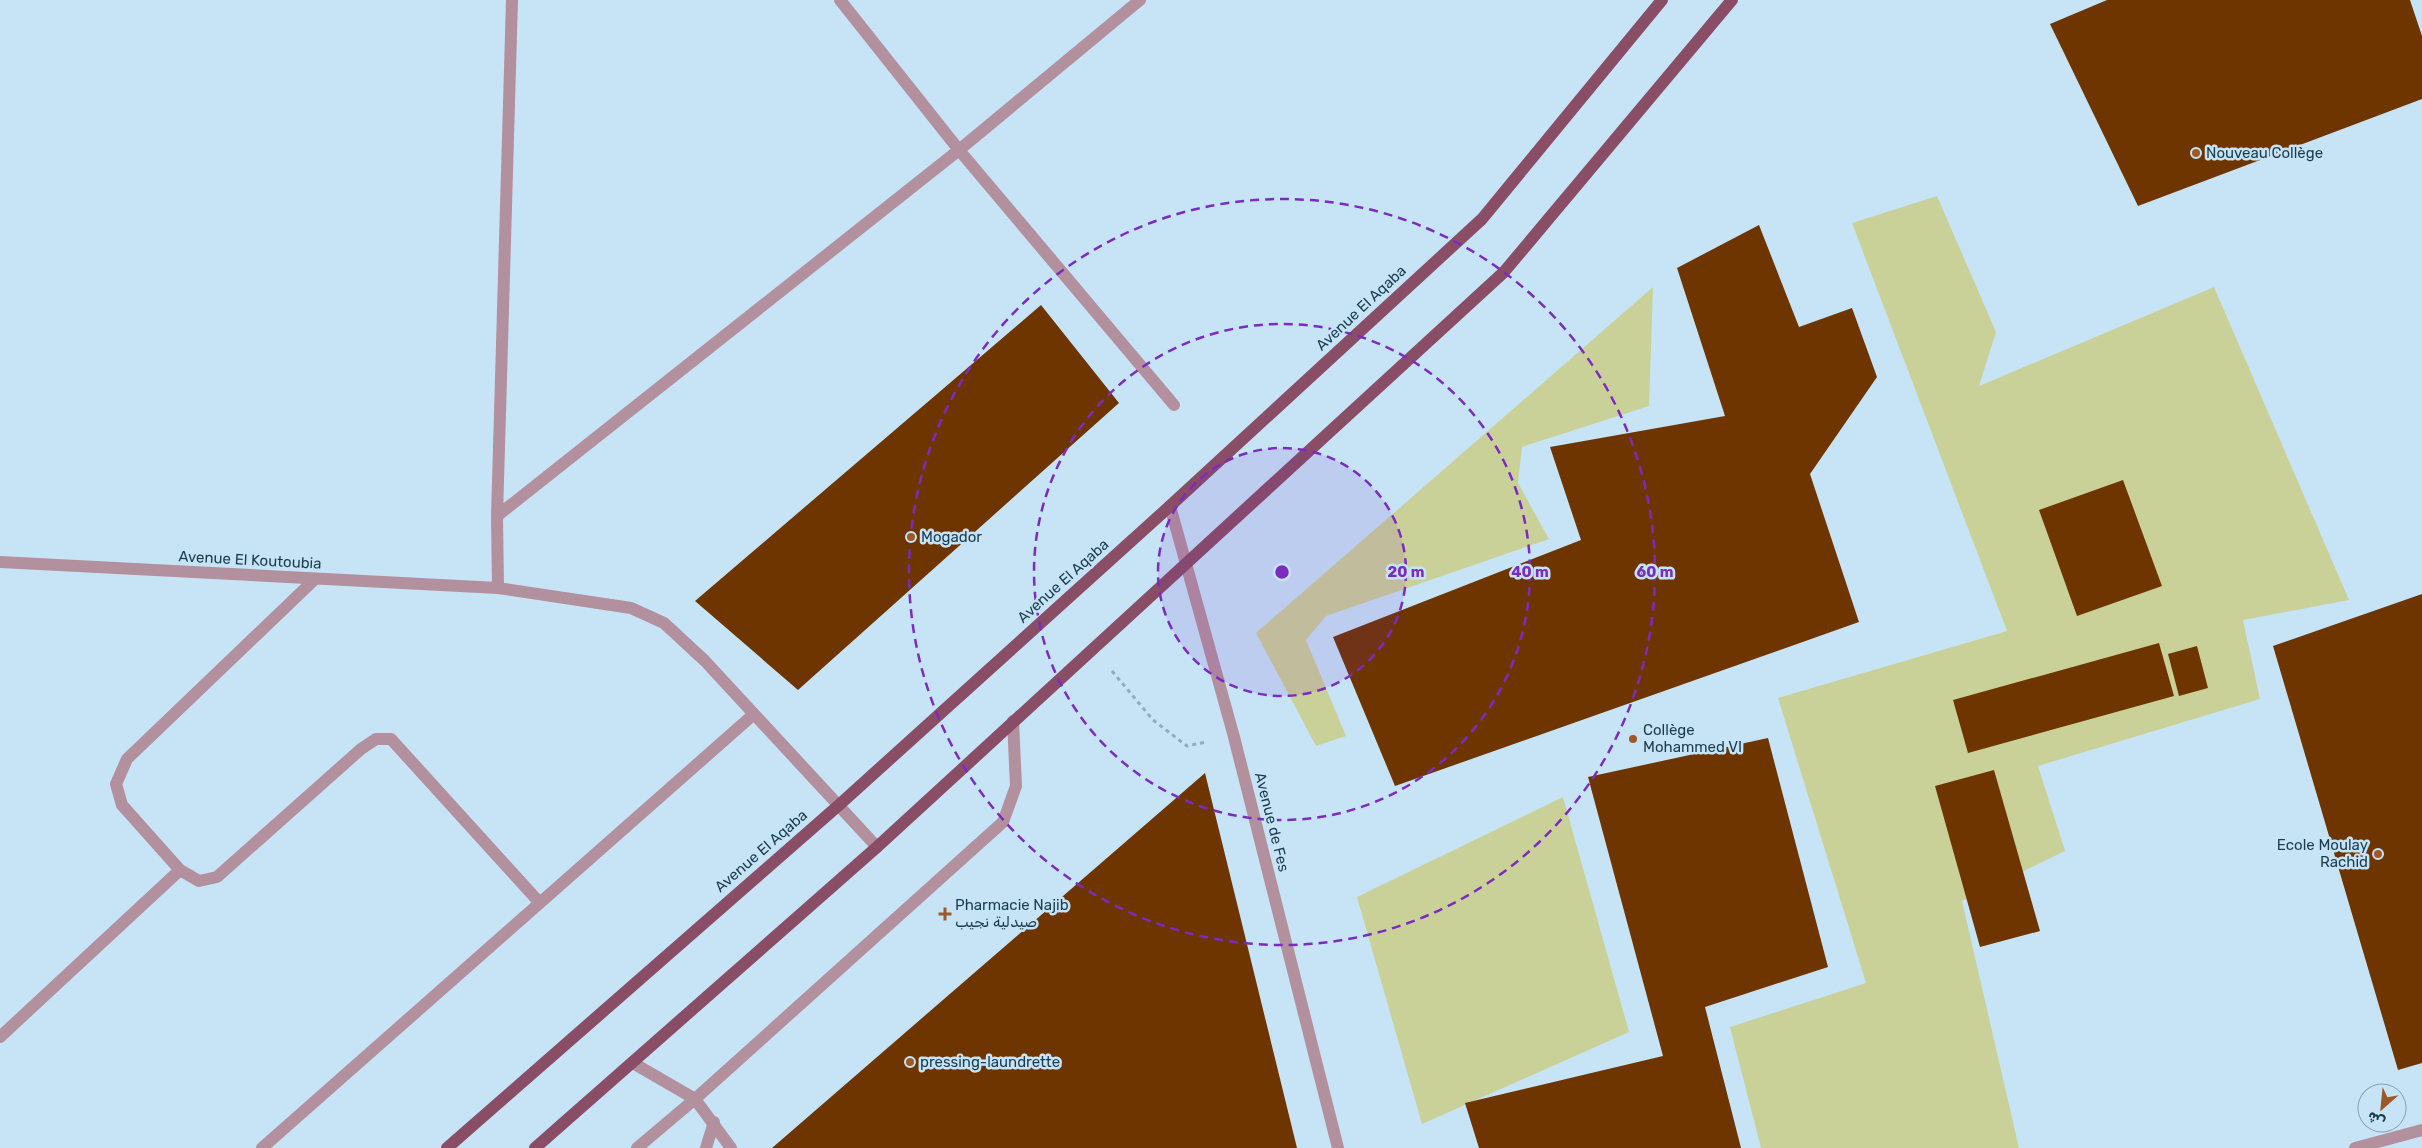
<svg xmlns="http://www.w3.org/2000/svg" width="2422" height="1148" viewBox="0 0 2422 1148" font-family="Rubik,'Noto Naskh Arabic',sans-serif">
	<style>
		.green { fill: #cad198 }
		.building { fill: #6f3500 }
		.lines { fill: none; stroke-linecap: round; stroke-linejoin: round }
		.path { stroke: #8eadc0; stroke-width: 3; stroke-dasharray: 4 4; stroke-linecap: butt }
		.minor { stroke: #b3909d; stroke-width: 12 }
		.major { stroke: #894d66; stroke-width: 12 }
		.ring { fill: none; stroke: #7b2cbf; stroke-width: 2.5; stroke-dasharray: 9 6 }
		.poi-dot { fill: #9c5a28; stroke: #c7e4f7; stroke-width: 2 }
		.labels { text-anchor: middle; stroke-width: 5; stroke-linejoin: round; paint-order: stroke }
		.poi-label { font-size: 15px; fill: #1a3c4e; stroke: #c7e4f7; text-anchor: start }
		.street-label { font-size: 15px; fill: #1a3c4e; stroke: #c7e4f7 }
		.centre { fill: #7b2cbf; stroke: #c7e4f7; stroke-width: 2.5 }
		.ring-label { font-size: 15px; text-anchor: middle; font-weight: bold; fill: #7b2cbf; stroke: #c7e4f7; stroke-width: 5; stroke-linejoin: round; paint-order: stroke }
	</style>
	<rect width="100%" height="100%" fill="#c7e4f7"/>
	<path class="green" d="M1937,196L1996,332L1979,386L2214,287L2349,600L2243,620L2260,699L2038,766L2065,851L1962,901L2019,1148H1761L1730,1027L1866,983L1778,698L2007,631L1852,223Z
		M1653,287L1649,406L1522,447L1518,483L1549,539L1326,616L1306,640L1346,736L1316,746L1256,633Z
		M1563,797L1629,1032L1422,1124L1357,897Z"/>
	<path class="building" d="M2107,0H2410L2422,36V99L2138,206L2050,24Z
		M1759,225L1799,327L1852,308L1877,377L1810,474L1859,622L1395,786L1333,637L1581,540L1550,447L1725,416L1677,268Z
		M1041,305L1119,403L798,690L695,601Z
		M2123,480L2162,586L2077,616L2039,510Z
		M2422,594V1063L2398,1070L2273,646Z
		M2159,643L2174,696L1968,753L1953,700Z
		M2197,646L2208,688L2179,696L2168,654Z
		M1768,738L1828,967L1705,1007L1741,1148H1479L1465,1103L1663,1056L1588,777Z
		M1994,770L2040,931L1980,947L1935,786Z
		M1205,773L1297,1148H772Z"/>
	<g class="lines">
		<path class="path" d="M1112,671L1153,720L1187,746L1206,742"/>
		<path class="minor" d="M840,0L959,150L1174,405
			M1170,506L1234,737L1338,1148
			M497,516L959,150L1140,0
			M0,562L498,588L631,608L664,623L705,661L877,847
			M314,580L127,759L116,784L122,805L180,870L199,881L217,877L361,749L376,739H391L539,902
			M498,588L497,516L512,0
			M0,1037L180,870
			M633,1063L695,1099L731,1148
			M262,1148L754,714
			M637,1148L695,1099L1003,822L1016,786L1013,721
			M706,1148L714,1122
			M2355,1148L2422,1130"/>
		<path class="major" d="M447,1148L839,805L1170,506L1482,219L1662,0
			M535,1148L877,847L1504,272L1732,0"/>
	</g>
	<circle cx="1282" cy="572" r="124" fill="#7b2cbf" fill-opacity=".12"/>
	<g class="ring">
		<circle cx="1282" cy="572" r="124"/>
		<circle cx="1282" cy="572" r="248"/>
		<circle cx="1282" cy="572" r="373"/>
	</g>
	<g class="poi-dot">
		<circle cx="2196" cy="153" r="5"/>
		<circle cx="911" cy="537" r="5"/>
		<circle cx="1633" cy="739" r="5"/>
		<circle cx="2378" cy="854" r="5"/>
		<path d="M942.5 906.5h5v5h5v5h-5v5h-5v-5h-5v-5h5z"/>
		<circle cx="910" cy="1062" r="5"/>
	</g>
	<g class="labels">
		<g class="poi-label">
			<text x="2206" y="158">Nouveau Collège</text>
			<text x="921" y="542">Mogador</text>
			<text x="1643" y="735">Collège<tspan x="1643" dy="17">Mohammed VI</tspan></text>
			<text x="2368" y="850" text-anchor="end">Ecole Moulay<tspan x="2368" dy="17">Rachid</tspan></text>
			<text x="955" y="910">Pharmacie Najib<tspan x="955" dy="17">صيدلية نجيب</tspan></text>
			<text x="920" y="1067">pressing-laundrette</text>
		</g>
		<g class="street-label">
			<text transform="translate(1361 308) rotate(-43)" y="5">Avenue El Aqaba</text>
			<text transform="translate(250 560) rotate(3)" y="5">Avenue El Koutoubia</text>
			<text transform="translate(1063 581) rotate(-42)" y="5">Avenue El Aqaba</text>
			<text transform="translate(1272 822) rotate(76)" y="5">Avenue de Fes</text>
			<text transform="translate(761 851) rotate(-41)" y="5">Avenue El Aqaba</text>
		</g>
	</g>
	<circle cx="1282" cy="572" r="8" class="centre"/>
	<g class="ring-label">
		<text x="1406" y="577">20 m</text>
		<text x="1530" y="577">40 m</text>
		<text x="1655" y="577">60 m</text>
	</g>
	<g transform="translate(2382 1108) rotate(207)"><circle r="24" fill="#c7e4f7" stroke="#82a1b3"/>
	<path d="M0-4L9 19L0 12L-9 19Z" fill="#9c5a28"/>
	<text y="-8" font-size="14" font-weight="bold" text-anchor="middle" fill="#1a3c4e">ش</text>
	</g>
</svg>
